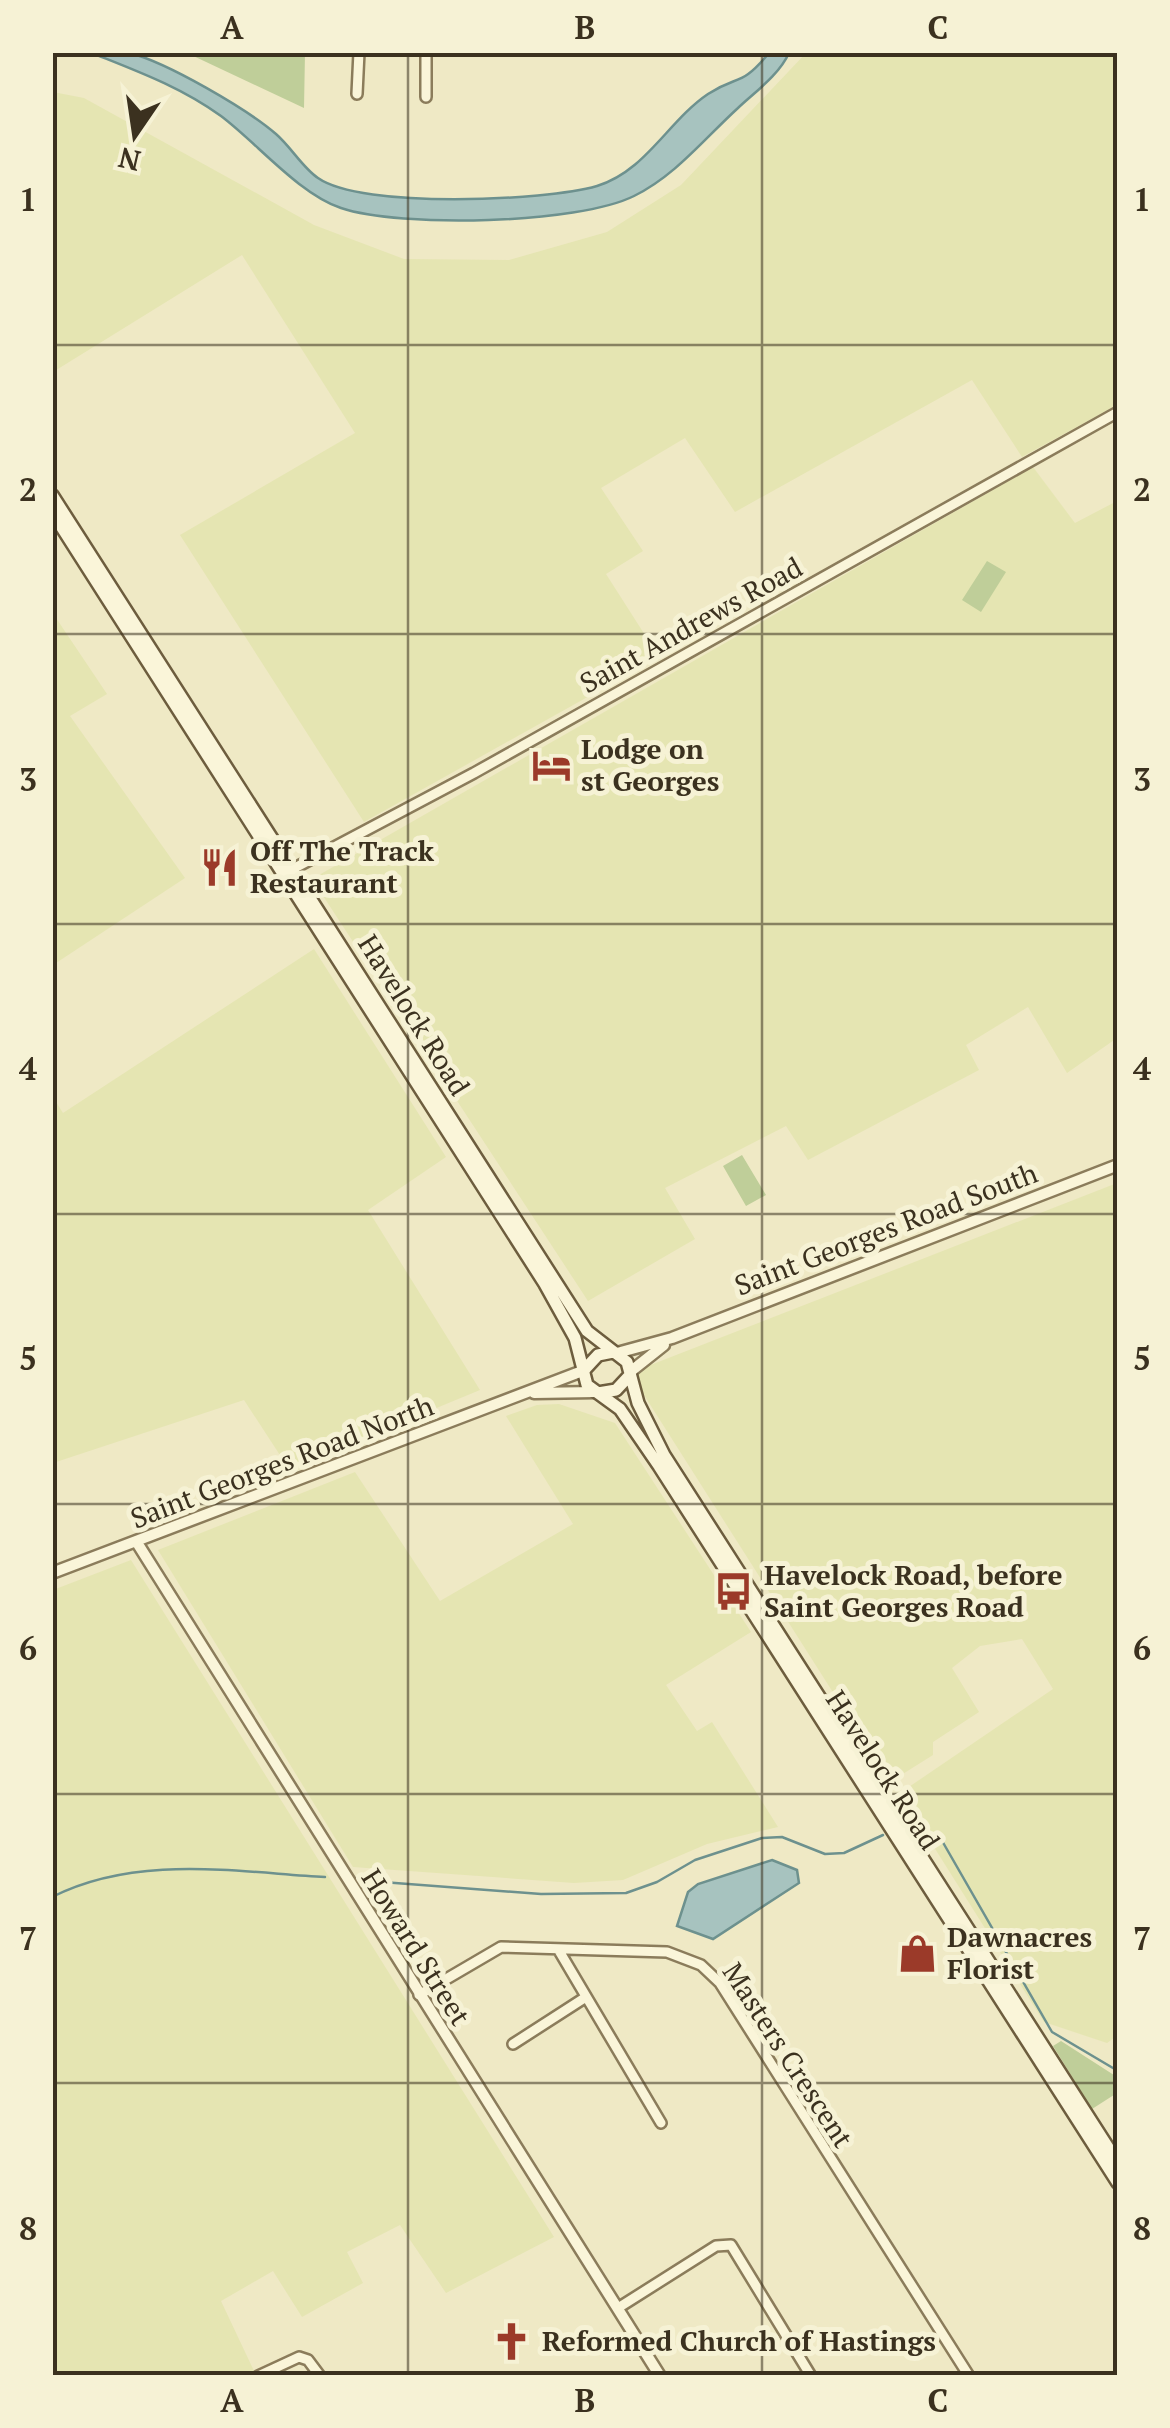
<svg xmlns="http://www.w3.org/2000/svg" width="1170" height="2428" viewBox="0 0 1170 2428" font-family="'PT Serif',serif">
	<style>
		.farmland { fill: #e5e5b2 }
		.green { fill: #bfce99 }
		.water { fill: #a7c3bf; stroke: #6d918e; stroke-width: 2.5 }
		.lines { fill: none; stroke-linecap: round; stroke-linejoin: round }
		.stream { stroke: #6d918e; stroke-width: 2.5 }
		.minor-casing { stroke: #8b7c5b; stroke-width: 14 }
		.tertiary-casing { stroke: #8b7c5b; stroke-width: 15 }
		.secondary-casing { stroke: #6d5d3e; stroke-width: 16 }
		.minor { stroke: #faf5d9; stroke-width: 9 }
		.tertiary { stroke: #faf5d9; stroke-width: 10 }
		.secondary { stroke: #faf5d9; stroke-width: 11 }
		.grid { fill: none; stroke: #3b311f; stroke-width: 2.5; stroke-opacity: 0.55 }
		.labels { text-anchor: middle; stroke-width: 10; stroke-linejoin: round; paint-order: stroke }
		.street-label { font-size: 28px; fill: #3b311f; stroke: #f6f2d5 }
		.poi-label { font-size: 28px; font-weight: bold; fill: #3b311f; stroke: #f6f2d5; text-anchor: start }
		.neatline { fill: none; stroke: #3b311f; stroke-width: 4 }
		.grid-label { font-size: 32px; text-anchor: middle; font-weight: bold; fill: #3b311f }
	</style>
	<rect width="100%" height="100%" fill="#efe9c5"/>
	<path class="farmland" d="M806,53H1117V405L1022,457L972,380L735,512L685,438L601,488L643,551L606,574L659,657L364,822L180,535L355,433L242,255L53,372V92L84,98L314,225L404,259L509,260L607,232L681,185Z
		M1033,467L1075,523L1117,501V1038L1067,1073L1028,1007L966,1045L979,1070L808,1160L786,1126L665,1188L695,1239L588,1301L312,879Z
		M52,612L107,694L70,716L185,878L53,965Z
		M314,949L446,1157L368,1210L480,1390L289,1469L244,1400L53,1463V1097L63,1113Z
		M1117,1183V2036L1107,2043L1044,2022L900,1793L1053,1689L1022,1639L980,1646L952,1668L979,1712L933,1742V1755L890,1782L630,1373Z
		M559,1404L615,1423L751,1632L666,1685L697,1731L712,1722L778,1827L707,1844L623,1880L574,1883L353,1867L158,1550L355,1472L440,1601L573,1524L506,1416L537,1405Z
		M131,1560L554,2237L446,2293L400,2225L347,2252L363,2283L302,2317L273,2271L221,2301L254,2371L244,2375H53V1590Z"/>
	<path class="green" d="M187,53H305L304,108Z
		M987,561L1006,572L981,612L962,600Z
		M742,1155L766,1195L746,1206L723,1166Z
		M1061,2041L1117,2077V2093L1092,2109L1053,2046Z"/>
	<path class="water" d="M92,53C104,52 119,50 130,53C168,63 247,109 276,134C291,147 303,168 318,178C362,209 545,201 597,186C646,171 668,121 708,94C739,74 740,88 769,53H789C779,75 755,92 738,108C704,139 675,176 634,196C578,224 400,228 341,208C299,194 257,143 221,116C181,87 137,71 92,53Z
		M772,1860L797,1870L799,1883L713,1939L677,1926L688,1892L698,1884Z"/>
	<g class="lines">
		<path class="stream" d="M941,1839L1052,2032L1118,2071
			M369,1881L541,1894L626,1893L657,1882L695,1860L762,1838L782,1837L825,1854L844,1853L883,1835
			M52,1897C137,1854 235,1872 325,1877"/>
		<defs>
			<path id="minor" d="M357,94L359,52
				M426,97V52
				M289,871L474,773L1118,412
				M558,1949L661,2123
				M419,1995L501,1947L667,1952L701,1965L720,1983L969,2376
				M513,2044L586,1997
				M618,2308L716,2246L731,2245L811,2376
				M258,2376L299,2357L308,2360L320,2376"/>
			<path id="tertiary" d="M617,1353L672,1338L1118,1165
				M630,1372L664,1345
				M534,1393L595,1392
				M136,1541L660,2376
				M52,1573L585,1370"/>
			<path id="secondary" d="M52,495L587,1331L627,1362L638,1403L664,1455L1118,2163
				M52,512L545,1284L575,1338L587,1385L620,1409L659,1466L1118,2183
				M585,1369L598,1355L613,1352
				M598,1393L616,1390L630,1375"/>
		</defs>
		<use href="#minor" class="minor-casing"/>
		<use href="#tertiary" class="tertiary-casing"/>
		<use href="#secondary" class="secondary-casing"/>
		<use href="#minor" class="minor"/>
		<use href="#tertiary" class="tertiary"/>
		<use href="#secondary" class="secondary"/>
	</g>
	<path class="grid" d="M408,52V2376M762,52V2376M52,345H1118M52,634H1118M52,924H1118M52,1214H1118M52,1504H1118M52,1794H1118M52,2083H1118"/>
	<defs>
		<symbol id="hotel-bare" viewBox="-9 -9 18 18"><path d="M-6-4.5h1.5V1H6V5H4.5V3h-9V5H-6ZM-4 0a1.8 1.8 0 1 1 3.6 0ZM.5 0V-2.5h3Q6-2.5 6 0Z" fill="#9b3a29" stroke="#f6f2d5" stroke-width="2.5" paint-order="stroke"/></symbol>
		<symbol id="restaurant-bare" viewBox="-9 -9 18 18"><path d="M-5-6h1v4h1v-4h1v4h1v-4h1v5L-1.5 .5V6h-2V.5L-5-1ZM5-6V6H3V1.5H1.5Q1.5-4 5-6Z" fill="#9b3a29" stroke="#f6f2d5" stroke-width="2.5" paint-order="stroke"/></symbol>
		<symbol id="bus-bare" viewBox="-9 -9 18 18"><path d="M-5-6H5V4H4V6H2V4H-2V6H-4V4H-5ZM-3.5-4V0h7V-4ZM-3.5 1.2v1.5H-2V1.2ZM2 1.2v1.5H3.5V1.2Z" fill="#9b3a29" stroke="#f6f2d5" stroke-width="2.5" paint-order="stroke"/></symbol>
		<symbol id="shop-bare" viewBox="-9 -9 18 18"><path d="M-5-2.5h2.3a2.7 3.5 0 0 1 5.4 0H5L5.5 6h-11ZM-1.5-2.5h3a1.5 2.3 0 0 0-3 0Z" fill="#9b3a29" stroke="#f6f2d5" stroke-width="2.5" paint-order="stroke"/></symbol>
		<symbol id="church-bare" viewBox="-9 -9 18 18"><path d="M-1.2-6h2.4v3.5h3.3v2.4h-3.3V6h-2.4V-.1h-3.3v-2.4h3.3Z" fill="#9b3a29" stroke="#f6f2d5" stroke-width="2.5" paint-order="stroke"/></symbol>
	</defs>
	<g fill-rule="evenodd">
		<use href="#hotel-bare" x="524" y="738" width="55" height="55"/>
		<use href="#restaurant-bare" x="192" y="840" width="55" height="55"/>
		<use href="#bus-bare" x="706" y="1564" width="55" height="55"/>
		<use href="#shop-bare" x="890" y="1926" width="55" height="55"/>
		<use href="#church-bare" x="484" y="2314" width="55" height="55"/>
	</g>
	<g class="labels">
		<g class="street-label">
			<text transform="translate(691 625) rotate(-29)" y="10">Saint Andrews Road</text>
			<text transform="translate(414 1015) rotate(58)" y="10">Havelock Road</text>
			<text transform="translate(886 1229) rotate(-21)" y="10">Saint Georges Road South</text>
			<text transform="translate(282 1462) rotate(-21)" y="10">Saint Georges Road North</text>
			<text transform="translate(883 1770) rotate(57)" y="10">Havelock Road</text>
			<text transform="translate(416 1947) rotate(58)" y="10">Howard Street</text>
			<text transform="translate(788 2055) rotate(57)" y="10">Masters Crescent</text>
		</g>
		<g class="poi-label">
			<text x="581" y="759">Lodge on<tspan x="581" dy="32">st Georges</tspan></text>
			<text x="250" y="861">Off The Track<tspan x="250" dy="32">Restaurant</tspan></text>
			<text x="764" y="1585">Havelock Road, before<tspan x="764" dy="32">Saint Georges Road</tspan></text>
			<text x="947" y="1947">Dawnacres<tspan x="947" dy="32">Florist</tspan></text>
			<text x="542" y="2351">Reformed Church of Hastings</text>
		</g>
	</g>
	<rect width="1170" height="2428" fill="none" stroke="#f6f2d5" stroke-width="110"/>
	<g transform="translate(135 135) rotate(193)" stroke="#f6f2d5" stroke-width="8" paint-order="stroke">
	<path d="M0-8L18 38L0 25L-18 38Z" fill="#3b311f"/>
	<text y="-15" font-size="28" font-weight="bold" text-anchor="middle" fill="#3b311f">N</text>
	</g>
	<rect x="55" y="55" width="1060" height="2318" class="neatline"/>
	<g class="grid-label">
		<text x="232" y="39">A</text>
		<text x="585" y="39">B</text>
		<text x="938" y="39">C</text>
		<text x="28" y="211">1</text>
		<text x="1142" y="211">1</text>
		<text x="28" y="501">2</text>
		<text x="1142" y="501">2</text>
		<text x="28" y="791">3</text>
		<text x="1142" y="791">3</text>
		<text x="28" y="1080">4</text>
		<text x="1142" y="1080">4</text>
		<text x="28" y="1370">5</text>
		<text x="1142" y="1370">5</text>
		<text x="28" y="1660">6</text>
		<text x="1142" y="1660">6</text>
		<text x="28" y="1950">7</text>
		<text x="1142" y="1950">7</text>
		<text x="28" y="2240">8</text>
		<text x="1142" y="2240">8</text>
		<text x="232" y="2412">A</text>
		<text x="585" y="2412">B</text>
		<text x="938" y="2412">C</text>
	</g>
</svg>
